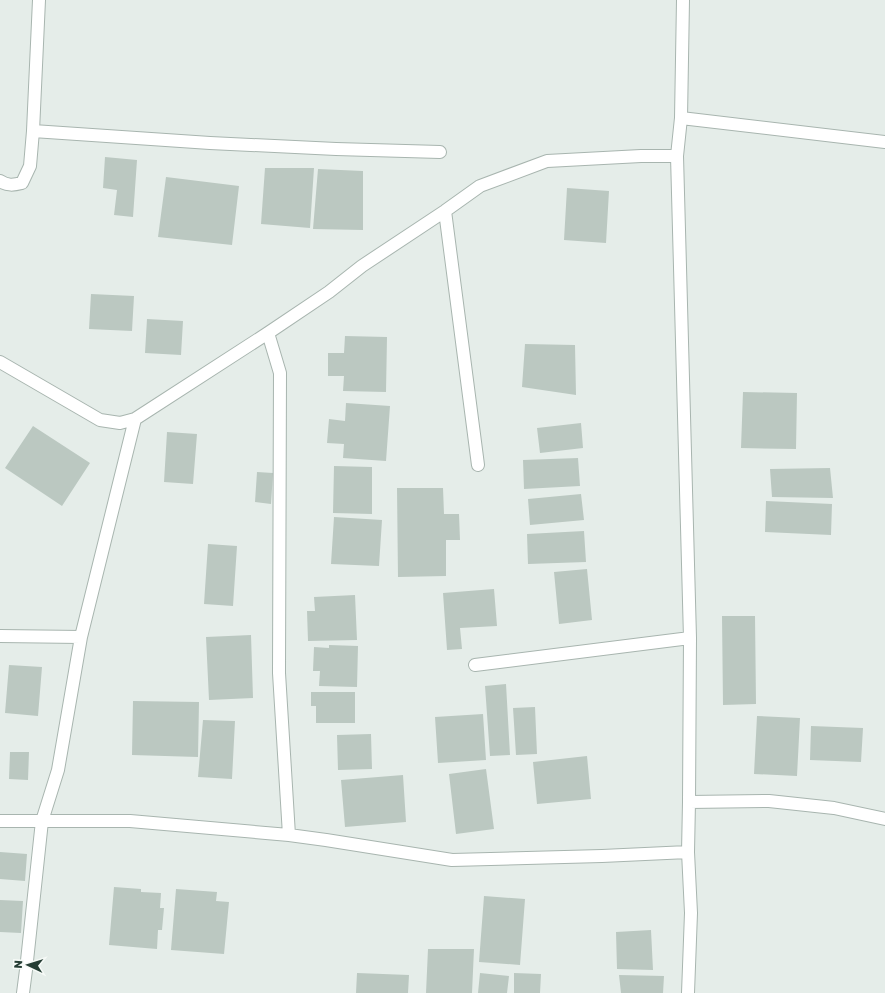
<svg xmlns="http://www.w3.org/2000/svg" width="885" height="993" viewBox="0 0 885 993" font-family="'Golos Text',sans-serif">
	<style>
		.building { fill: #bbc8c1 }
		.lines { fill: none; stroke-linecap: round; stroke-linejoin: round }
		.minor-casing { stroke: #a8b5af; stroke-width: 14 }
		.minor { stroke: #fff; stroke-width: 12 }
	</style>
	<rect width="100%" height="100%" fill="#e5ede9"/>
	<path class="building" d="M105,157L137,160L133,217L114,215L117,190L103,188Z
		M265,168H314L310,228L261,224Z
		M318,169L363,171V230L313,229Z
		M166,177L239,186L232,245L158,237Z
		M567,188L609,191L606,243L564,240Z
		M91,294L134,296L132,331L89,329Z
		M147,319L183,321L181,355L145,353Z
		M345,336L387,337L386,392L343,391L344,376H328V353H344Z
		M525,344L575,345L576,395L522,387Z
		M743,392L797,393L796,449L741,448Z
		M346,403L390,406L386,461L343,458L344,444L327,443L329,419L345,421Z
		M581,423L583,448L540,453L537,428Z
		M33,426L90,463L62,506L5,468Z
		M167,432L197,434L193,484L164,482Z
		M578,458L580,486L524,489L523,460Z
		M334,466L372,467V514L333,513Z
		M830,468L833,498L772,497L770,469Z
		M257,472L273,473L271,504L255,502Z
		M397,488H443L444,514H459L460,540H446V576L398,577Z
		M581,494L584,520L530,525L528,499Z
		M766,501L832,504L831,535L765,532Z
		M334,517L382,520L379,566L331,564Z
		M584,531L586,562L528,564L527,534Z
		M208,544L237,546L233,606L204,604Z
		M587,569L592,620L559,624L554,572Z
		M494,589L497,626L460,628L462,649L447,650L443,593Z
		M355,595L357,640L308,641L307,611H315L314,597Z
		M722,616H755L756,704L723,705Z
		M251,635L253,698L209,700L206,637Z
		M329,645L358,646L357,687L319,686L320,671H313L314,647L329,648Z
		M9,665L42,667L38,716L5,713Z
		M506,684L510,755L490,756L485,686Z
		M311,692H355V723H316V706H311Z
		M133,701L199,702L198,757L132,755Z
		M535,707L537,754L516,755L513,708Z
		M483,714L486,760L438,763L435,717Z
		M757,716L800,718L797,776L754,774Z
		M203,720L235,721L232,779L198,777Z
		M811,726L863,728L861,762L810,760Z
		M371,734L372,769L338,770L337,735Z
		M10,752H29L28,780L9,779Z
		M587,756L591,799L537,804L533,762Z
		M486,769L494,829L456,834L449,774Z
		M403,775L406,822L345,827L341,780Z
		M0,852L27,854L25,881L0,879Z
		M114,887L141,889V892L161,893L160,908H164L162,930H158L157,949L109,945Z
		M176,889L217,892L216,901L229,902L224,954L171,950Z
		M484,896L525,899L520,965L479,962Z
		M0,900L23,901L21,933L0,932Z
		M651,930L653,970L617,969L616,932Z
		M428,949H474L472,993H426Z
		M357,973L409,975L408,993H356Z
		M480,973L509,976L507,993H478Z
		M514,973L541,974L540,993H514Z
		M619,975L664,976L663,993H621Z"/>
	<g class="lines">
		<defs>
			<path id="minor" d="M683,0L681,118L677,156L690,638L689,802L688,852L691,913L688,993
				M681,118L885,142
				M33,131L210,143L336,149L440,152
				M0,181C7,186 14,185 22,183L30,166L33,131L39,0
				M445,211L478,465
				M268,333L280,373L279,673L289,835
				M0,362L100,420L120,423L135,419L268,333L329,292L362,266L445,211L480,186L547,161L641,156H677
				M0,636L81,637
				M475,665L690,638
				M689,802L769,801L834,808L885,819
				M0,821H130L289,835L326,840L452,860L602,856L688,852
				M23,993L26,970L42,821L58,770L81,637L135,419"/>
		</defs>
		<use href="#minor" class="minor-casing"/>
		<use href="#minor" class="minor"/>
	</g>
	<g transform="translate(28 965) rotate(274)" stroke="#f6faf7" stroke-width="3" paint-order="stroke">
	<path d="M0-3L7 15L0 10L-7 15Z" fill="#263e35"/>
	<text y="-6" font-size="11" font-weight="bold" text-anchor="middle" fill="#263e35">N</text>
	</g>
</svg>
